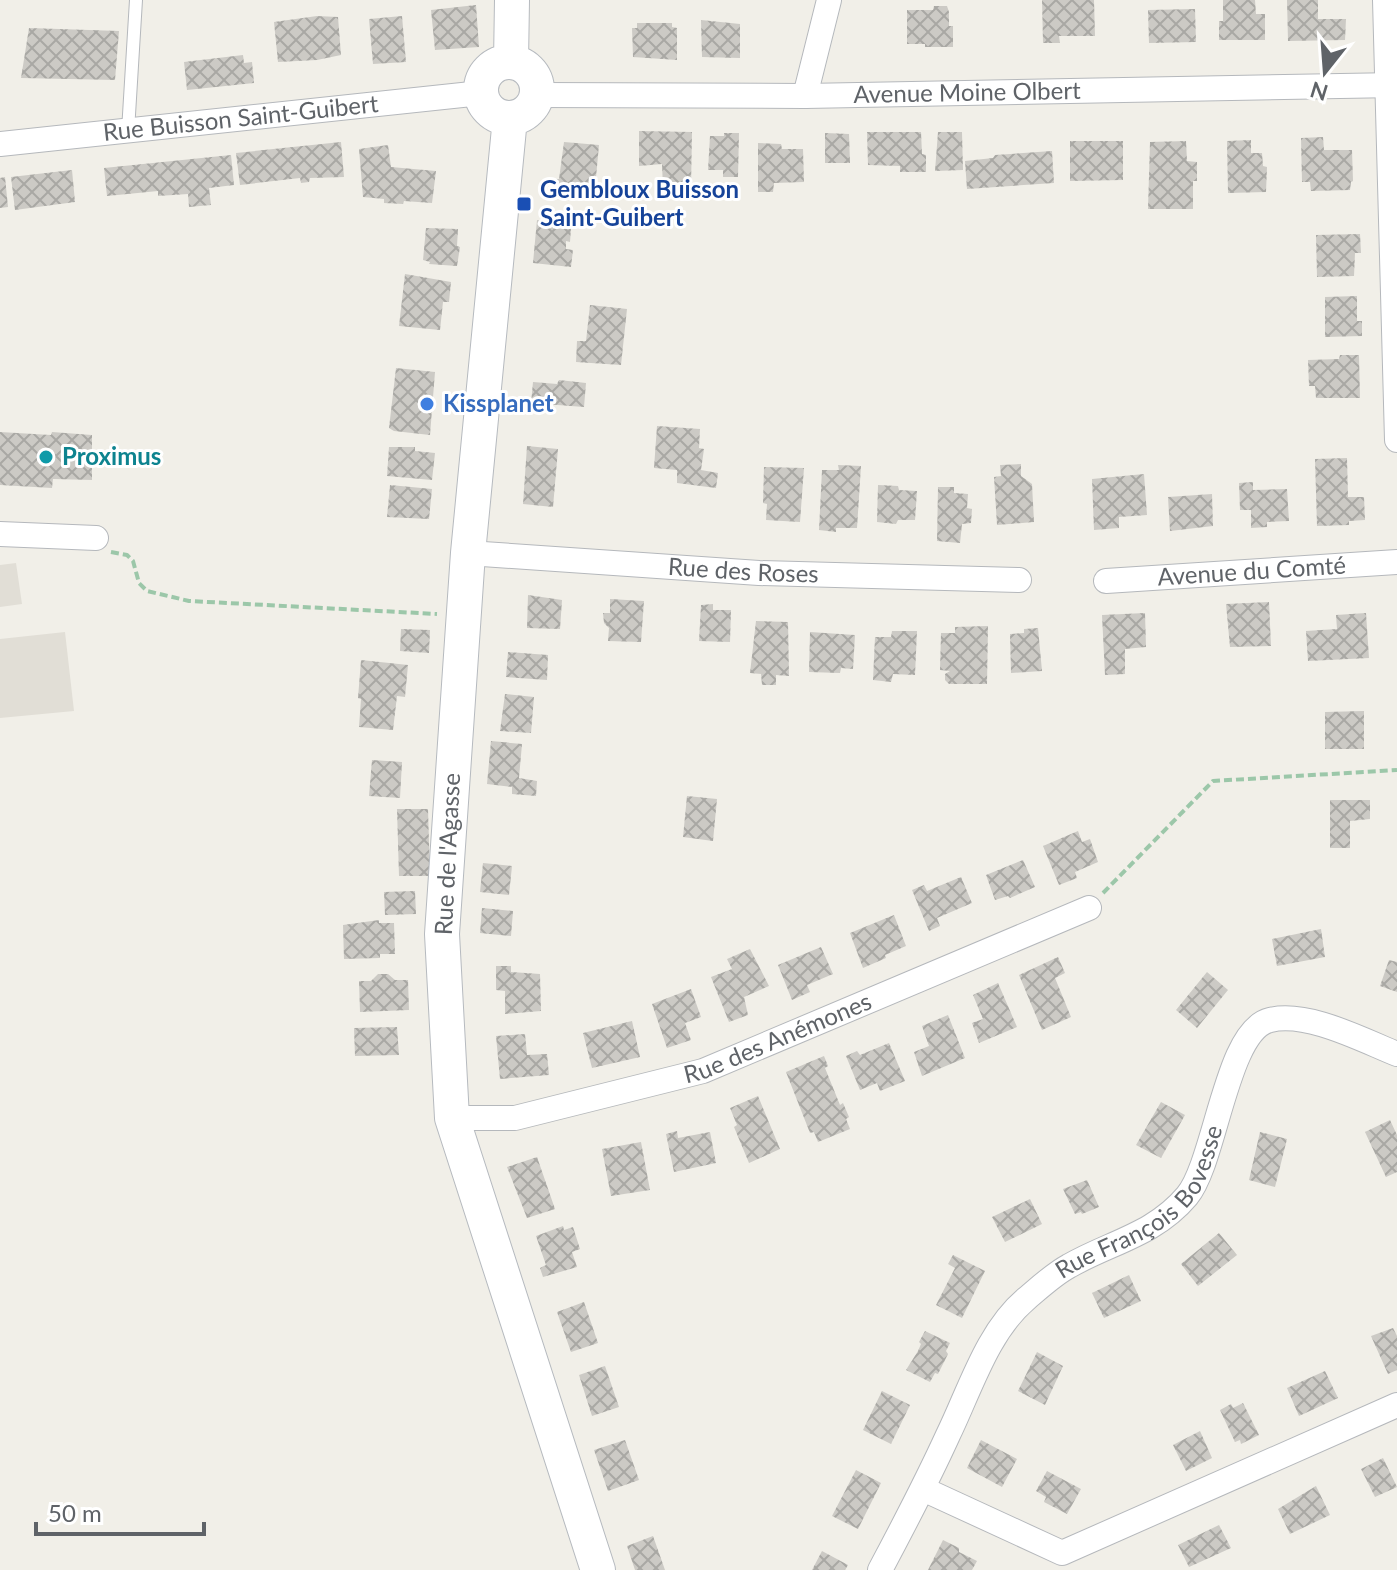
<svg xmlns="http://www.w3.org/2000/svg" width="1397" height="1570" viewBox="0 0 1397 1570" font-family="Lato,sans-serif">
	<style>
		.education { fill: #e1ded6 }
		.building { fill: url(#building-cross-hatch) }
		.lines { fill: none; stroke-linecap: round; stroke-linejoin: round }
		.lane-casing { stroke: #b5b8bc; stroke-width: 14 }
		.street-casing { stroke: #b5b8bc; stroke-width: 26 }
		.secondary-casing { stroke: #b6babf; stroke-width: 36 }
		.path { stroke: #9cc7a9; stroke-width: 4; stroke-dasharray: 8 4; stroke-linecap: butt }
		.lane { stroke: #fff; stroke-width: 12 }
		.street { stroke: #fff; stroke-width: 24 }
		.secondary { stroke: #fff; stroke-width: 34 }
		.transit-dot { fill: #1a4fb4; stroke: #fff; stroke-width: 3 }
		.shop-dot { fill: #3f7fe0; stroke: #fff; stroke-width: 3 }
		.culture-dot { fill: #0f9aa8; stroke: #fff; stroke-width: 3 }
		.labels { text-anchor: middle; stroke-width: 6; stroke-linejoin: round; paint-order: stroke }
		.street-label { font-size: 24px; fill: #5f6368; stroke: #fff }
		.transit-label { font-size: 24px; font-weight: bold; fill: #164399; stroke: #fff; text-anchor: start }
		.shop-label { font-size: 24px; font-weight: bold; fill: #366cbe; stroke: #fff; text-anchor: start }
		.culture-label { font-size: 24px; font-weight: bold; fill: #0d838f; stroke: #fff; text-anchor: start }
	</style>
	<defs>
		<pattern id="building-cross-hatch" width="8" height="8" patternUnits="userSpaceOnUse" patternTransform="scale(2)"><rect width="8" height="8" fill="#cccac5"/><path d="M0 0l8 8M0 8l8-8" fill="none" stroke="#a9a8a4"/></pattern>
	</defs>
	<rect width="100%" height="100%" fill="#f1efe8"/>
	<path class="education" d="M16,563L22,604L0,607V565Z
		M65,632L74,711L0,718V639Z"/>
	<path class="building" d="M1042,0H1094L1095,36H1059L1060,43H1043Z
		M1223,0H1255L1256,14H1265V40H1219V21H1223Z
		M1287,0H1318V19H1346L1345,40L1288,41Z
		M476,5L479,47L435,50L431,10Z
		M934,6H947L949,12V26H953V47H925V44H907V10H933Z
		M1195,9L1196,42L1149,43L1148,10Z
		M317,16L338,17L341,55L317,60L278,62L274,22Z
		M402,16L406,62L373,64L369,19Z
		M701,20L740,24V58L702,57Z
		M637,23H672V27L677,28V60L633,57L632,28H637Z
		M29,28L119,31L115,80L21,78Z
		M243,55L244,63L252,62L254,83L187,90L184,62Z
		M639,131L692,132L691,188H663L662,164L639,166Z
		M867,132H921L922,154L926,155V172H900V166L868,165Z
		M938,132H962L963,170L935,171Z
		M724,133H739L738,177H723V170H708L710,136H724Z
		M825,133L849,134L850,163H825Z
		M1323,137L1324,150H1352L1353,181L1351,182L1350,190L1311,191L1310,182H1302L1301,138Z
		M1251,140V153H1262L1263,166L1267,167L1266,192L1228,193L1227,141Z
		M1070,141H1123V180L1070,181Z
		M1186,141L1187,161L1197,162V181H1193V209H1148L1150,142Z
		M341,142L344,177L310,178L309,182L301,183L300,178L240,185L236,153Z
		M564,142L599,145L594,199L553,196L555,179H559Z
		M758,143L781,144L782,149H803L804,182L774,183L773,192H758Z
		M388,145L391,167L436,171L432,203L404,201L403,204L384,203V199L363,197L359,149Z
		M1052,151L1054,183L967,189L965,161L993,158L995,155Z
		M231,155L234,185L209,188L211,205L189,207L188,194L158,196V191L107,196L104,168Z
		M72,170L75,202L15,210L11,177Z
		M5,177L8,207L0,208V178Z
		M545,213L572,215L570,242L566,241V249L573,250L571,267L533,263L537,220L544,221Z
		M426,228L458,229L457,246L460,247L457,266L429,264L430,262L423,260Z
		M1360,234L1361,253H1355L1354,276L1317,277L1316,235Z
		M405,274L451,282L449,302H443L440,330L399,326Z
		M1357,296V321H1362V336L1325,337V297Z
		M590,305L627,309L621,365L576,362L577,341H586Z
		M1340,355H1359L1360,398H1316L1315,386H1309L1308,360L1339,359Z
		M396,368L435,372L430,435L394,431L389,428Z
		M559,380L586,383L584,407L531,403L533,382L557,384Z
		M657,426L700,429L699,448L704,449L701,470L718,473L716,488L677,483V470L654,468Z
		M0,432L51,435L52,432L92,435V480L53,479L52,488L0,485Z
		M527,446L558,449L553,507L523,504Z
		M389,447H415V451L435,453L432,480L387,476Z
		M1347,458L1348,497H1364L1365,520L1349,521V525L1317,526L1315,459Z
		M1021,464V476L1032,484L1034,522L997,525L994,477L1001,476L1000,465Z
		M838,465L861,466L857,528H836V532L819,530L822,470H839Z
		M764,467L804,468L800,522L766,520L767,504L763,503Z
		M1144,474L1147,515L1119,517V528L1094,530L1092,479Z
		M1253,482V490L1287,489L1289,521L1267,522V527L1251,528V510H1240L1239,483Z
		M390,485L432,489L429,519L387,517Z
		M878,485L898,486L899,490L917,491L915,520H898L896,524L877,522Z
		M938,487H954V493L968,494L967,508L972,509L971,523L962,524L960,543L937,541Z
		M1212,494L1213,526L1170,531L1168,497Z
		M528,595L562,600L560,629L527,628Z
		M610,599L644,601L641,642L608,641L609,628L604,623L603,613H610Z
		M1269,602L1271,646L1230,647L1226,604Z
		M713,604V610H731L730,642L699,641L701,605Z
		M1145,613L1146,647L1125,649V674L1105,675L1102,615Z
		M1366,613L1369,658L1308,661L1306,631L1337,629L1336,615Z
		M756,621L788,622L789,676L776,675V685H762L761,674L750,673Z
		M988,626L987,684H949L945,680V674L950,671L940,670L941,633H955V627Z
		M1038,628L1042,671L1011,673L1010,634L1024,633V629Z
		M401,629L430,630L429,653L400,651Z
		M892,631H917L915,675L893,674L891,682L873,680L875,637H891Z
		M810,632L855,635L853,669L841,668L840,673L809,672Z
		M508,652L548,655L547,680L506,677Z
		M361,660L408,665L405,697L397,696L393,730L359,727L361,699L358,698Z
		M505,694L534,697L531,733L500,731Z
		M1364,711V749H1325V712Z
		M491,741L522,744L519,778L537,781L536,796L512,794V787L487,784Z
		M372,760L402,762L400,798L369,796Z
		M687,796L717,799L713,841L683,837Z
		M1330,800H1370V819L1350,821V848H1330Z
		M397,809H428L430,876H399Z
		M1078,831L1082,842L1090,839L1098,862L1075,872L1077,878L1059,885L1043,846Z
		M1023,860L1035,887L1010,898L1008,896L995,900L986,875Z
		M483,863L512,866L509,895L480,892Z
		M961,877L972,903L937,918L940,926L929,931L912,890L924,885L927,891Z
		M415,891L416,914L385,915L384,892Z
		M482,908L513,911L511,936L480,933Z
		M894,915L906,946L885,955L886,958L863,968L850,933Z
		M379,920V923H394L395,954H380V958L344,959L343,925Z
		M1321,929L1325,957L1277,966L1272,939Z
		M821,947L833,974L807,985L810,992L792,1000L778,965Z
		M750,949L769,986L744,997L748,1015L729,1022L711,977L732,969L727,959Z
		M1058,957L1065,973L1055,978L1071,1017L1042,1030L1019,975Z
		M1389,960L1397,962V992L1380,986Z
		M496,966H511V972L540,974L541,1011L505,1014V991L496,990Z
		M1207,972L1228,990L1197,1028L1176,1010Z
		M378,974H388L395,980H408L409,1010L360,1012L359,981H371Z
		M998,983L1017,1027L979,1043L972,1023L983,1019L973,995Z
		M691,989L701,1017L685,1023L691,1040L667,1048L652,1004Z
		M948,1015L965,1058L922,1076L914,1052L929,1046L922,1026Z
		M632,1021L640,1057L592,1068L583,1033Z
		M397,1027L399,1055L355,1056L354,1028Z
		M525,1034L527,1055L547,1054L549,1075L500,1079L496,1036Z
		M889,1043L905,1081L880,1091L877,1083L860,1090L846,1056L857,1051L860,1055Z
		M824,1056L828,1066L825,1068L840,1105L843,1103L849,1117L846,1119L850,1129L818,1142L814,1132L810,1133L786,1072Z
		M758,1096L780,1149L749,1163L734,1127L737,1125L730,1108Z
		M1161,1102L1185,1115L1161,1158L1136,1145Z
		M1390,1120L1397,1135V1172L1386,1177L1365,1132Z
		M677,1131L678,1138L710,1132L716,1163L674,1172L666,1134Z
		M1260,1132L1287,1139L1275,1187L1249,1180Z
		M641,1142L650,1190L611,1196L602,1149Z
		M537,1157L555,1209L527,1218L507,1167Z
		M1087,1180L1099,1207L1082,1214L1081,1212L1075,1214L1063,1189Z
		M1030,1199L1042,1224L1005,1242L992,1217Z
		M563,1226L564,1230L573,1227L580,1249L572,1252L577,1267L543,1277L540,1268L546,1265L536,1236Z
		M1219,1233L1237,1255L1198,1286L1181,1264Z
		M953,1255L985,1271L962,1318L936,1305L955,1268L948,1264Z
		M1129,1275L1141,1301L1104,1318L1092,1293Z
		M584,1302L598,1343L571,1352L557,1312Z
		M1393,1328L1397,1336V1370L1388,1374L1371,1336Z
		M925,1331L950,1343L946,1351L948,1354L938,1374L935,1373L930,1382L906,1370L918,1351L921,1344L919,1342Z
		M1037,1352L1063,1366L1045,1405L1018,1391Z
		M605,1366L619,1407L592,1416L579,1375Z
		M1325,1371L1338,1398L1299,1416L1287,1388Z
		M882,1391L910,1405L891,1444L863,1430Z
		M1243,1403L1259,1435L1241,1444L1240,1440L1235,1442L1220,1410L1231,1404L1233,1408Z
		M1200,1431L1212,1458L1186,1471L1173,1445Z
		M625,1440L639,1480L608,1491L594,1450Z
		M981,1440L1017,1459L1002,1487L967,1468Z
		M1383,1458L1397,1487L1375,1497L1361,1469Z
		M856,1470L881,1483L858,1529L832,1516Z
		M1047,1471L1081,1489L1067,1514L1044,1502L1046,1497L1036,1491Z
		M1316,1486L1330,1515L1290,1534L1278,1509Z
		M1219,1525L1231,1548L1189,1567L1178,1545Z
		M653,1536L665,1570H635L627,1546Z
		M943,1540L959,1548V1552L977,1561L972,1570H928Z
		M822,1551L848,1565L845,1570H812Z"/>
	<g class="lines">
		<defs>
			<path id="lane" d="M128,131L136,0"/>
			<g id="street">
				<path d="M1385,0L1397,440"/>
				<path id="s1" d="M537,95L805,96L1397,85"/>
				<path d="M805,96L829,0"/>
				<path id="s2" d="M0,144L481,93"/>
				<path d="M0,534L96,538"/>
				<path id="s3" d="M468,553L759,573L1019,580"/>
				<path id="s4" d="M1106,581L1397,562"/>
				<path id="s5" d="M452,1118H515L703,1071L1089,908"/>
				<path d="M923,1489L1062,1553L1397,1405"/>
				<path id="s6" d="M880,1570C904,1525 927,1481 948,1435C970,1390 987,1332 1026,1299C1039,1288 1054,1274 1069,1266C1111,1242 1154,1235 1187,1196C1216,1161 1226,1030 1270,1020C1308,1011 1362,1040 1397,1054"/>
			</g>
			<path id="secondary" d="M481 90a28 28 0 1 1 56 0a28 28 0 1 1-56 0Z
				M511,62L512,0
				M510,118L468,553L442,934L452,1118L598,1570"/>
		</defs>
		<use href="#lane" class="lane-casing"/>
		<use href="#street" class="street-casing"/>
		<use href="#secondary" class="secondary-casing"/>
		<path class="path" d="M111,552L127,555L133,561L139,583L147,591L189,601L437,614
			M1103,893L1213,781L1397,770"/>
		<use href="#lane" class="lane"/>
		<use href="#street" class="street"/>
		<use href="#secondary" class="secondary"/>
	</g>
	<rect class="transit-dot" x="516" y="196" width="16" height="16" rx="4"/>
	<circle class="shop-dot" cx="427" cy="404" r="8"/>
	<circle class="culture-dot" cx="46" cy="457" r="8"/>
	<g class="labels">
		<g class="street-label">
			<text dy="8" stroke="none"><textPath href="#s1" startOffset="430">Avenue Moine Olbert</textPath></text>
			<text dy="8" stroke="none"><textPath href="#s2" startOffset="242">Rue Buisson Saint-Guibert</textPath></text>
			<text dy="8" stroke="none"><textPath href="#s3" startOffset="276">Rue des Roses</textPath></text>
			<text dy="8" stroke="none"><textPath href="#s4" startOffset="146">Avenue du Comté</textPath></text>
			<text transform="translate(448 854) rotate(-87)" y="8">Rue de l'Agasse</text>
			<text dy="8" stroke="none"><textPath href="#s5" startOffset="338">Rue des Anémones</textPath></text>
			<text dy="8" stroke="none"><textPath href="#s6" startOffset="464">Rue François Bovesse</textPath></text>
		</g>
		<g class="transit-label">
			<text x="540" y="198">Gembloux Buisson<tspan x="540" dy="28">Saint-Guibert</tspan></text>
		</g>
		<g class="shop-label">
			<text x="443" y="412">Kissplanet</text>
		</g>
		<g class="culture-label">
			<text x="62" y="465">Proximus</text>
		</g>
	</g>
	<g transform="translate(1325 72) rotate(197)" stroke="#ffffff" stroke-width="6" paint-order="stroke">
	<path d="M0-6L14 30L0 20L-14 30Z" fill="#5f6368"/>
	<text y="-12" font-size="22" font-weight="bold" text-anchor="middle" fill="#5f6368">N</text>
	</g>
	<path d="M36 1522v12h168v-12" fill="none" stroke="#5f6368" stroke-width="4"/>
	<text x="48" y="1522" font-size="24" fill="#5f6368" stroke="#ffffff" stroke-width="6" paint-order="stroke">50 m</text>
</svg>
